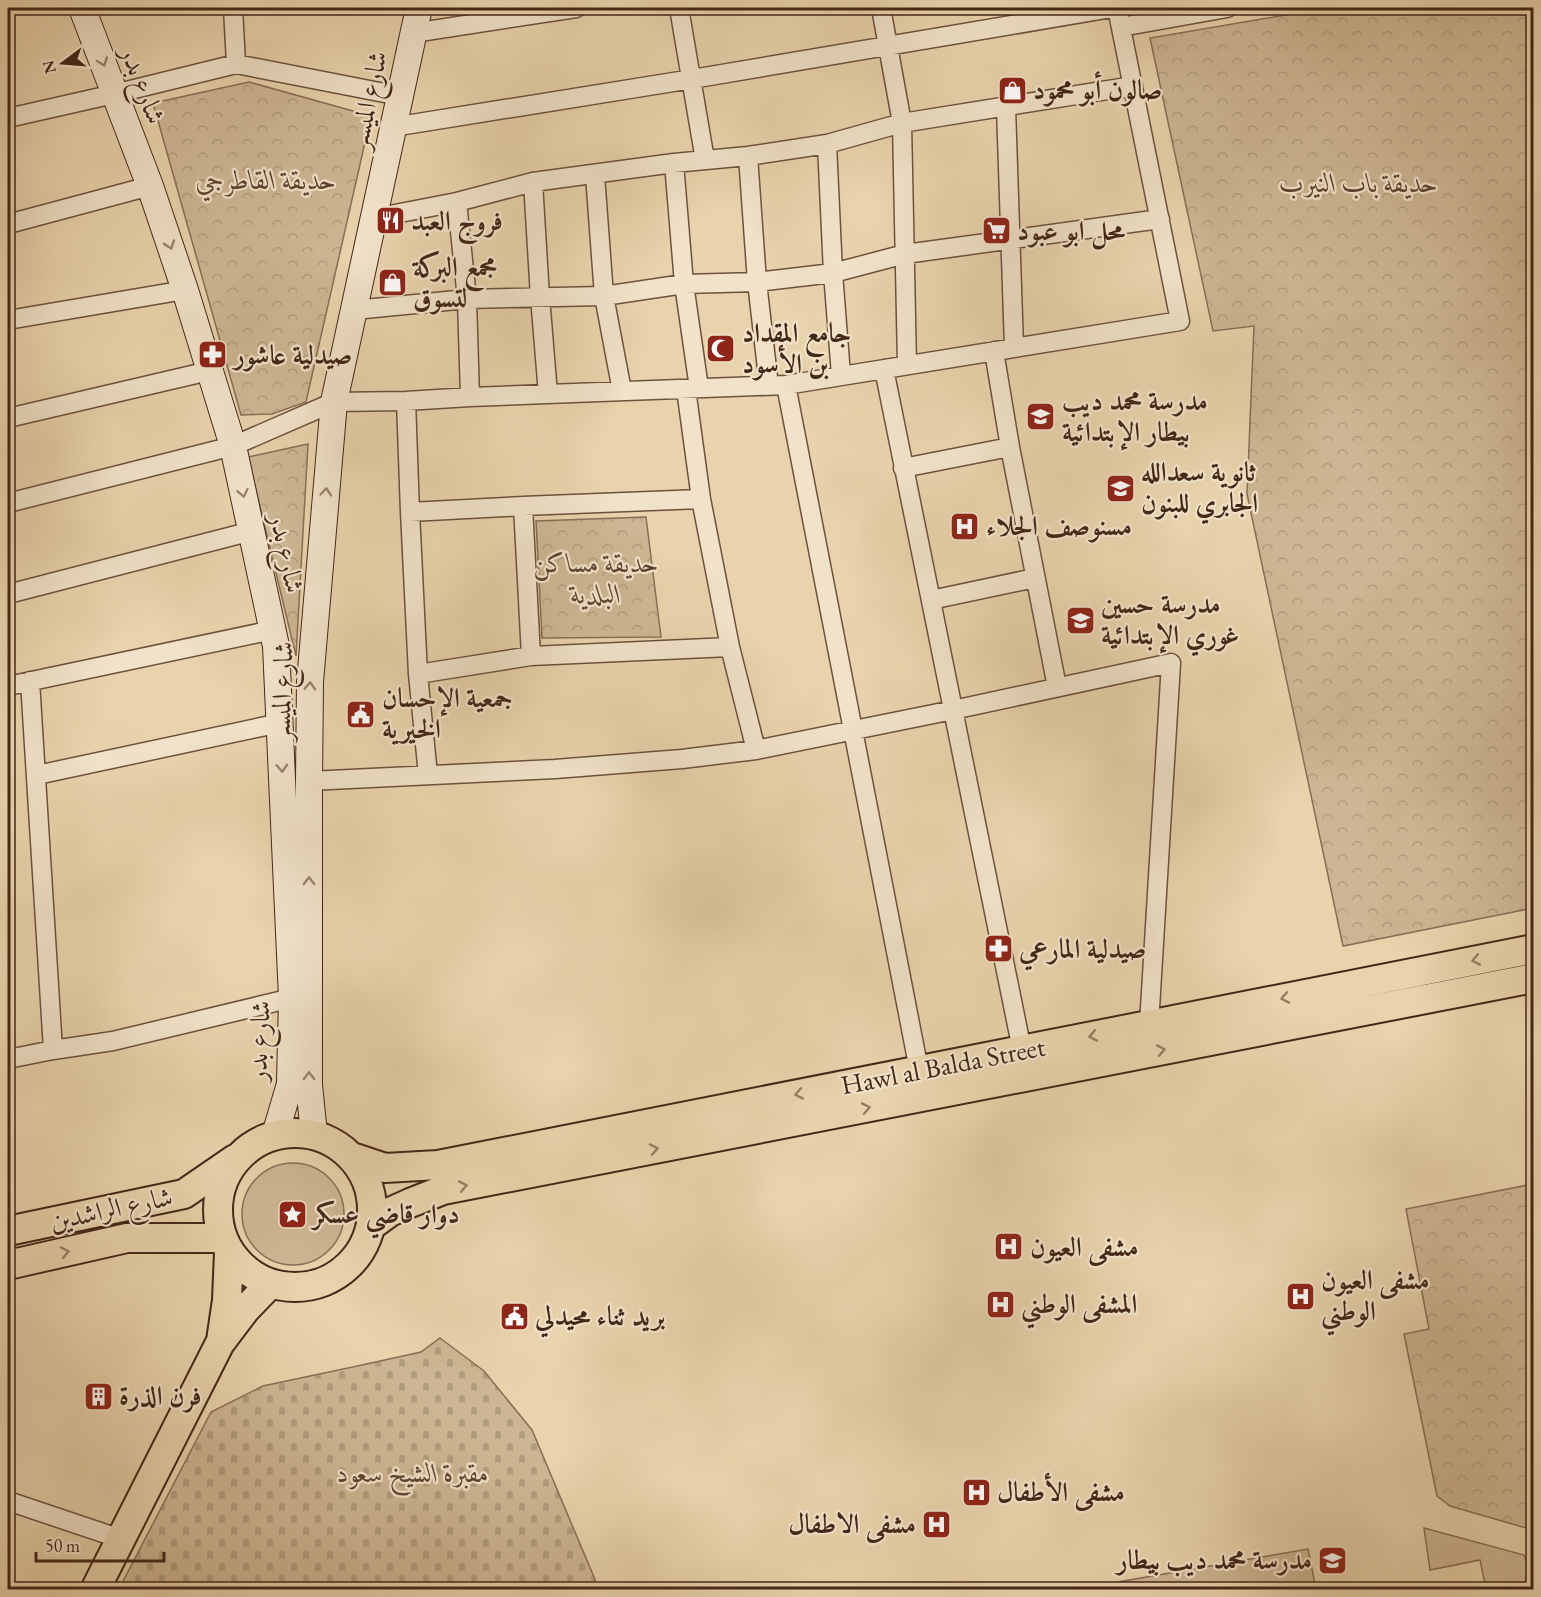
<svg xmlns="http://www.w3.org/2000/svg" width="1541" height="1597" viewBox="0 0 1541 1597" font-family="'EB Garamond',Amiri,serif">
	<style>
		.grass { fill: #cdb693; stroke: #886e56; stroke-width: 1.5 }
		.forest { fill: url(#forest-crowns); stroke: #886e56; stroke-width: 1.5 }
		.cemetery { fill: url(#cemetery-stones); stroke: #886e56; stroke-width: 1.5 }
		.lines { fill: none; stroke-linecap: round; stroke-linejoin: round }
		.street-casing { stroke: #6c523d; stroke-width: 21 }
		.secondary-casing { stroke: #432718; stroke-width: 28 }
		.primary-casing { stroke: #432718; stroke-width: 32 }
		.street { stroke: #f1e2c9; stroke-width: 18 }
		.secondary { stroke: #f1e2c9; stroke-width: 26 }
		.primary { stroke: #e9d3ac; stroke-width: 28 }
		.oneway { stroke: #9a8470 }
		.oneway2 { stroke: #967d62 }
		.labels { text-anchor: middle; stroke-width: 4.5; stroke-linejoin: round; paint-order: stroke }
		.street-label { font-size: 27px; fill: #432718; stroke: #f1e2c9 }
		.poi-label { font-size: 27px; font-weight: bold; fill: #432718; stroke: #f1e2c9; text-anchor: start }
		.park-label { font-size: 27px; font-style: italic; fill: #5f4431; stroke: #f1e2c9 }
	</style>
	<defs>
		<pattern id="forest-crowns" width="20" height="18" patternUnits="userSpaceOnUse" patternTransform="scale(1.5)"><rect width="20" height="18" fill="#cdb693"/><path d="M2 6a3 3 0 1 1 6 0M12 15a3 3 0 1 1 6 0" fill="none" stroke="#b19c7e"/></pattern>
		<pattern id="cemetery-stones" width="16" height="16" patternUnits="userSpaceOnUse" patternTransform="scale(1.5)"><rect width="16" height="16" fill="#cdb693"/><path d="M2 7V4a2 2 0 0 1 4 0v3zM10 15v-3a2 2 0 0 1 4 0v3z" fill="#b19c7e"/></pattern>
	</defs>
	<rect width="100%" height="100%" fill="#e9d3ac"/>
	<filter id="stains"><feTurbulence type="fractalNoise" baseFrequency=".00333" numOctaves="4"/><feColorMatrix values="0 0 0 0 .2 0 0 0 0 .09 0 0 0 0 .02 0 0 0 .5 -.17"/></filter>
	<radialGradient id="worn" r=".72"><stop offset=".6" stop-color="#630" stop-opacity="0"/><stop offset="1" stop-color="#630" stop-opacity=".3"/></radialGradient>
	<path class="grass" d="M242 1214a51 51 0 1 1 102 0a51 51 0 1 1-102 0Z
		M1424,1528L1524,1555L1528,1566L1524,1589H1486L1480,1560L1430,1570Z
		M1308,1549L1316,1589H1092L1095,1586Z"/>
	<path class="forest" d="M1327,8H1534L1533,908L1343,946L1247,494L1254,326L1213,331L1150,38Z
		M249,82L371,116L306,402L272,414L241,415L153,103Z
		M308,444L296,656L248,457Z
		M646,517L661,637L542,638L536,521Z
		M1533,1184L1534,1530H1533L1450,1506L1437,1496L1404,1334L1429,1329L1406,1209Z"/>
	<path class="cemetery" d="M440,1338L484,1371L532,1430L599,1589H119L211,1412L263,1386L362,1365L421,1352Z"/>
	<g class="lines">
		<defs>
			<path id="street" d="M233,8L236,64
				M679,8L705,160
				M881,8L902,123L907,365
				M1121,27L1227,8
				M413,33L576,8
				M1006,107L1014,348
				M8,118L114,94L236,64L400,96
				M393,127L692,79L1112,8
				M827,144L833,273L841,375
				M748,156L757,282L769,386
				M674,163L684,284L699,388
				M595,175L604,296L622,391
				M533,182L540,297L548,394
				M457,202L467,299L470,397
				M374,218L457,202L533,182L674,163L748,156L827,144L902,123L1133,86
				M8,224L150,186
				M354,310L467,299L604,296L684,284L757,282L833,273L905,254L1160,219
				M8,320L185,290
				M994,351L1010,447L1057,687
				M884,369L1022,1050
				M786,385L919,1070
				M686,389L701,499L730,647L756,750
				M406,401L410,512L418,674L428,775
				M8,418L209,371
				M903,468L1010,447
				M8,503L233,446L334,402L406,401L470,397L786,385L1180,321L1117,8
				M523,506L531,656
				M410,512L523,506L701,499
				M8,594L252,531
				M931,600L1035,578
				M418,674L531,656L730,647
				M8,686L273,630
				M37,775L280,723
				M309,781L555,769L682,759L756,750L953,710L1171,663L1149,1025
				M53,1050L113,1041L292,998
				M8,1059L53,1050L30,681
				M8,1501L121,1539"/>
			<path id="secondary" d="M82,8L150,186L185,290L233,446L276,646L292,998L290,1084L275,1135
				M314,1134L309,1085V781L310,682L334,402L419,8"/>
			<path id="primary" d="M218 1210a77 77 0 1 1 154 0a77 77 0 1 1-154 0Z
				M352,1157L385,1168L438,1165L1534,949
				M372,1225L390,1212L410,1203L443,1190L1534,978
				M8,1231L184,1194L235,1159
				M8,1265L127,1238H222
				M221,1341L227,1300L229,1252
				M95,1590L220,1343L245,1310L270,1284"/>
		</defs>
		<use href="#street" class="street-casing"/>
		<use href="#secondary" class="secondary-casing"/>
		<use href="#primary" class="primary-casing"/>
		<use href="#street" class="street"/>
		<use href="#secondary" class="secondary"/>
		<use href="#primary" class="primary"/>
	</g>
	<defs><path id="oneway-chevron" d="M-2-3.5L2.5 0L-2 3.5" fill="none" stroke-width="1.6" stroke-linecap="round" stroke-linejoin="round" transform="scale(1.5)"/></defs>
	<g class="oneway">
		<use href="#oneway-chevron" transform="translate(103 62) rotate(70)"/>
		<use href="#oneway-chevron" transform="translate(170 245) rotate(71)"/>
		<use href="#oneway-chevron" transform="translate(326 492) rotate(-85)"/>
		<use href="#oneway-chevron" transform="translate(243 493) rotate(78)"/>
		<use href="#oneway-chevron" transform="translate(310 686) rotate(-88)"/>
		<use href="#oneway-chevron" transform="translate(282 768) rotate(87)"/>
		<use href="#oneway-chevron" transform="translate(309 881) rotate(-90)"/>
		<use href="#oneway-chevron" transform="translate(309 1076) rotate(-91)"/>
	</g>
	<g class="oneway2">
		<use href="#oneway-chevron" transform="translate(1476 960) rotate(169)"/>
		<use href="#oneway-chevron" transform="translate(1285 998) rotate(169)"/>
		<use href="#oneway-chevron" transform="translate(1093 1036) rotate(169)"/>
		<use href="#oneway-chevron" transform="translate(1161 1050) rotate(-11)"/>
		<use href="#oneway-chevron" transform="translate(799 1094) rotate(169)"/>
		<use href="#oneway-chevron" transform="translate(866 1108) rotate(-11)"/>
		<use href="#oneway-chevron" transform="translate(654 1149) rotate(-11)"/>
		<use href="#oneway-chevron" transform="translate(463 1186) rotate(-11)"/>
		<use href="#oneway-chevron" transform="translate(65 1252) rotate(-12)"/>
	</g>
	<defs>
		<symbol id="shop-square" viewBox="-11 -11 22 22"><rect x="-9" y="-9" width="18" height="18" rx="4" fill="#8f2418" stroke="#f1e2c9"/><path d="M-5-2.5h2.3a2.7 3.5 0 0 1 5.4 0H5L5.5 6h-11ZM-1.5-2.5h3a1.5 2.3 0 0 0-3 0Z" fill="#fff"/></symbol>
		<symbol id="restaurant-square" viewBox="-11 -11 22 22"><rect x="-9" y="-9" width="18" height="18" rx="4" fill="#8f2418" stroke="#f1e2c9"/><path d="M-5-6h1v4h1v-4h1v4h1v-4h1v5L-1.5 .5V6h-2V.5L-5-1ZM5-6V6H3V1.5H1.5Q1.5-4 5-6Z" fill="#fff"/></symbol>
		<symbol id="supermarket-square" viewBox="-11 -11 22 22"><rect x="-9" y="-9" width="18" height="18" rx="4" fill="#8f2418" stroke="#f1e2c9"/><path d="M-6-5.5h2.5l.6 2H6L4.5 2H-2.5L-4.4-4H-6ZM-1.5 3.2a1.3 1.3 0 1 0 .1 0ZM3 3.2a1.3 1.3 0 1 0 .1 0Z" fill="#fff"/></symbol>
		<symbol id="mosque-square" viewBox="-11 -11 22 22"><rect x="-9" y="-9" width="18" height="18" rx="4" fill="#8f2418" stroke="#f1e2c9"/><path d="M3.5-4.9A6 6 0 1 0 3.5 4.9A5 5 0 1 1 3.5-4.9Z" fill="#fff"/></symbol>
		<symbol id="pharmacy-square" viewBox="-11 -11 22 22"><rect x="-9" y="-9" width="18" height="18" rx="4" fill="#8f2418" stroke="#f1e2c9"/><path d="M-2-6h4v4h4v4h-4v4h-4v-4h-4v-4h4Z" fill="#fff"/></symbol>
		<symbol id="school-square" viewBox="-11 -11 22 22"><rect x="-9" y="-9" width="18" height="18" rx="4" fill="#8f2418" stroke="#f1e2c9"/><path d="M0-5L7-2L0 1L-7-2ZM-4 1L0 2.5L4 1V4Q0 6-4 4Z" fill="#fff"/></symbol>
		<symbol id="hospital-square" viewBox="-11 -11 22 22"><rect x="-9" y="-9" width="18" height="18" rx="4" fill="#8f2418" stroke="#f1e2c9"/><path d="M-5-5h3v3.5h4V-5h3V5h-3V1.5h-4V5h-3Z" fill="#fff"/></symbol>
		<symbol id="civic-square" viewBox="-11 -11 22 22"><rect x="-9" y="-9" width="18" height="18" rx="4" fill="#8f2418" stroke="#f1e2c9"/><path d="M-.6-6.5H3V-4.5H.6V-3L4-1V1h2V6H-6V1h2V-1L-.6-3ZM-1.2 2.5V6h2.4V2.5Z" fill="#fff"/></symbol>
		<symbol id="sight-square" viewBox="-11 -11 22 22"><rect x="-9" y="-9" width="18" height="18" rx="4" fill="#8f2418" stroke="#f1e2c9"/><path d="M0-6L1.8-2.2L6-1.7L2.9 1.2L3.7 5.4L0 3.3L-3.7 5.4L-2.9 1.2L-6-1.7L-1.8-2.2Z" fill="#fff"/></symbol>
		<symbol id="building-square" viewBox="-11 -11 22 22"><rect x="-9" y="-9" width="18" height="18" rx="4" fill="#8f2418" stroke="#f1e2c9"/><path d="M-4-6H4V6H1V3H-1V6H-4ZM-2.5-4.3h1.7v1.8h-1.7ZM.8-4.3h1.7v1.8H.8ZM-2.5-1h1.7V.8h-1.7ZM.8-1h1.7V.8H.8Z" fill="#fff"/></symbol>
	</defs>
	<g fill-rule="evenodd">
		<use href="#shop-square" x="996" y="74" width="33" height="33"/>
		<use href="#restaurant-square" x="374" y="204" width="33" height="33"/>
		<use href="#supermarket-square" x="980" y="214" width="33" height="33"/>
		<use href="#shop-square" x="376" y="266" width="33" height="33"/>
		<use href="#mosque-square" x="704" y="332" width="33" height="33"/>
		<use href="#pharmacy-square" x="196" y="338" width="33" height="33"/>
		<use href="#school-square" x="1024" y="400" width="33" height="33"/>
		<use href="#school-square" x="1104" y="472" width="33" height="33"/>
		<use href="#hospital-square" x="948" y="510" width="33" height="33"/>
		<use href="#school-square" x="1064" y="604" width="33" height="33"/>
		<use href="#civic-square" x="344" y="698" width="33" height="33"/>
		<use href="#pharmacy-square" x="982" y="932" width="33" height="33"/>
		<use href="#sight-square" x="276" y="1198" width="33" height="33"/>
		<use href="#hospital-square" x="992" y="1230" width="33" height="33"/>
		<use href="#hospital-square" x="1284" y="1280" width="33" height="33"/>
		<use href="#hospital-square" x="984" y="1288" width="33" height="33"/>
		<use href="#civic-square" x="498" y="1300" width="33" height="33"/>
		<use href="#building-square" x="82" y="1380" width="33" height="33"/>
		<use href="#hospital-square" x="960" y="1476" width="33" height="33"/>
		<use href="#hospital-square" x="920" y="1508" width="33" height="33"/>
		<use href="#school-square" x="1316" y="1544" width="33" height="33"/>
	</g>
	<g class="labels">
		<g class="street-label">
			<text transform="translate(143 85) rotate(69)" y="9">شارع بدر</text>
			<text transform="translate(368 100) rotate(-78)" y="9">شارع الميسر</text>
			<text transform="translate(287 553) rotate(78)" y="9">شارع بدر</text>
			<text transform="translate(282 691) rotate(-88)" y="9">شارع الميسر</text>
			<text transform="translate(259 1041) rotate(-87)" y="9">شارع بدر</text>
			<text transform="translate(943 1066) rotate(-11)" y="9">Hawl al Balda Street</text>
			<text transform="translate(111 1209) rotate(-12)" y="9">شارع الراشدين</text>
		</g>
		<g class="poi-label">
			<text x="1033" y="99">صالون أبو محمود</text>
			<text x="411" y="230">فروج العبد</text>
			<text x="1017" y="240">محل ابو عبود</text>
			<text x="413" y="276">مجمع البركة<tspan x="413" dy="31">لتسوق</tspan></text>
			<text x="742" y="342">جامع المقداد<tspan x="742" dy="31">بن الأسود</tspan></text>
			<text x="234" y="364">صيدلية عاشور</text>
			<text x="1062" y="410">مدرسة محمد ديب<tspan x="1062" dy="31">بيطار الإبتدائية</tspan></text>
			<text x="1141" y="481">ثانوية سعدالله<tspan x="1141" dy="31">الجابري للبنون</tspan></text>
			<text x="986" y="535">مسنوصف الجلاء</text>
			<text x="1101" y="613">مدرسة حسين<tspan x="1101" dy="31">غوري الإبتدائية</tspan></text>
			<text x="382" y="707">جمعية الإحسان<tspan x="382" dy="31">الخيرية</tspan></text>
			<text x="1019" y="958">صيدلية المارعي</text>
			<text x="313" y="1223">دوار قاضي عسكر</text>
			<text x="1030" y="1256">مشفى العيون</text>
			<text x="1321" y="1289">مشفى العيون<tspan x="1321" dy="31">الوطني</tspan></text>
			<text x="1021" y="1313">المشفى الوطني</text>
			<text x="535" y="1325">بريد ثناء محيدلي</text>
			<text x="119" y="1405">فرن الذرة</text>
			<text x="997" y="1501">مشفى الأطفال</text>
			<text x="916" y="1533" text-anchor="end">مشفى الاطفال</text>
			<text x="1312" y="1569" text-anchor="end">مدرسة محمد ديب بيطار</text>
		</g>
		<g class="park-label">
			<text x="266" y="189">حديقة القاطرجي</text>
			<text x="1359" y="192">حديقة باب النيرب</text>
			<text x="596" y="572">حديقة مساكن<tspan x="596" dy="31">البلدية</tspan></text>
			<text x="413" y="1482">مقبرة الشيخ سعود</text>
		</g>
	</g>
	<rect width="1541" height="1597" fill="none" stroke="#e9d3ac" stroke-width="30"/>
	<rect x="9" y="9" width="1523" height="1579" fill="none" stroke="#432718" stroke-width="3"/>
	<rect x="15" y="15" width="1511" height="1567" fill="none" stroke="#432718" stroke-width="1.5"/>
	<g transform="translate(63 63) rotate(254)" stroke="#f1e2c9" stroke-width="4.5" paint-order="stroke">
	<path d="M0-4.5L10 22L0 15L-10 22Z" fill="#432718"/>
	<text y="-9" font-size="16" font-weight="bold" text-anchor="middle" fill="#432718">N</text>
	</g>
	<path d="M36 1552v9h128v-9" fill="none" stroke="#432718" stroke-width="3"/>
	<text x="45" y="1552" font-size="18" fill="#432718" stroke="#f1e2c9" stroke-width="4.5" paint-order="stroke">50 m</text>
	<rect width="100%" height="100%" filter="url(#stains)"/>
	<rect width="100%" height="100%" fill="url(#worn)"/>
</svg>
